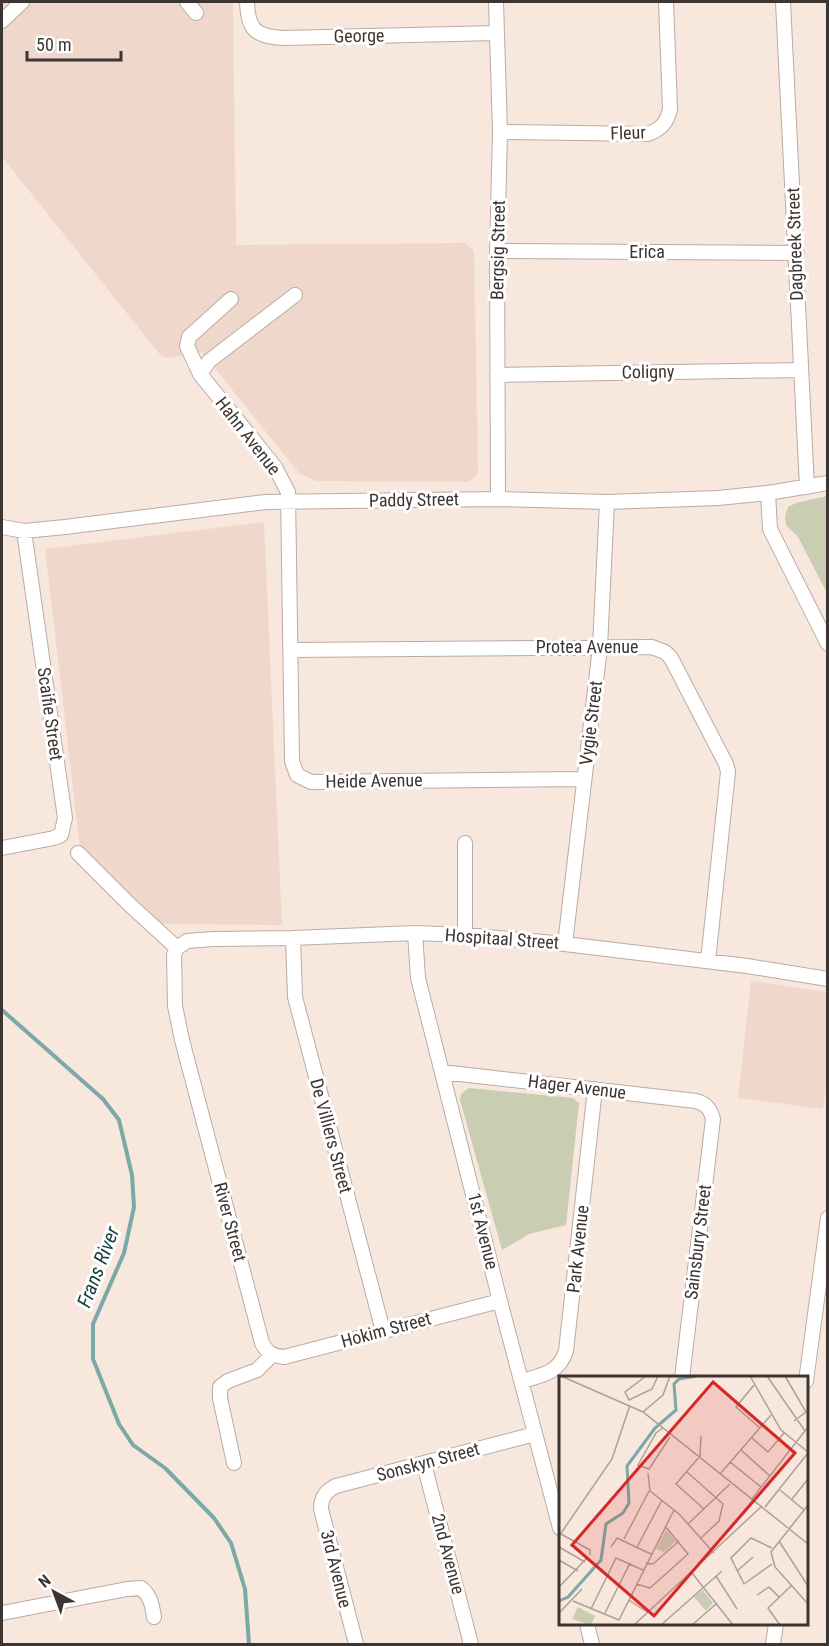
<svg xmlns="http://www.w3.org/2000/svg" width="829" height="1646" viewBox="0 0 829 1646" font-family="'Roboto Condensed',sans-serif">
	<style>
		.built { fill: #f0d7cb }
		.green { fill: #c9cdb1 }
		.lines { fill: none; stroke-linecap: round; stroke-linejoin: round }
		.stream { stroke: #7ca8a7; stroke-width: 4 }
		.minor-casing { stroke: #bbaba2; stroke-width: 16 }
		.minor { stroke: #fff; stroke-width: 14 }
		.labels { text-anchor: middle; stroke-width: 6; stroke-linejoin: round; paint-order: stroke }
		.street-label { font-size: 18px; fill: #3c3532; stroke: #fff }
		.water-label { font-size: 20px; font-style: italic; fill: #153f3f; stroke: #fff }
		.inset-river { fill: none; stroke: #7ca8a7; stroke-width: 3 }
		.inset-road { fill: none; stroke: #ada099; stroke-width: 1.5 }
		.view { fill: #d62828; fill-opacity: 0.15; stroke: #d62828; stroke-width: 3 }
		.inset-edge { fill: none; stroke: #3c3532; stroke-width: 3 }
	</style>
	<rect width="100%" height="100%" fill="#f8e7dd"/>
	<path class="built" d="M2,2H233L236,245L465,243L474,251L478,472L476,476L468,482L317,481L300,474L295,468L202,352L169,358L161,356L2,157Z
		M264,522L282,925L160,924L80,848L45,549Z
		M751,981L827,992L828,1067L823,1109L738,1098Z"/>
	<path class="green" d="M827,496H828L827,593L798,537L786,525L785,517L788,507L796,503Z
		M469,1088L573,1098L579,1103L566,1225L529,1234L502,1250L460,1100L461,1094Z"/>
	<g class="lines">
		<path class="stream" d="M2,1010L103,1099L119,1120L132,1175L134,1207L124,1253L93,1324V1359L119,1424L133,1445L165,1468L214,1518L231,1543L245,1589L249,1644"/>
		<defs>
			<path id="minor" d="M187,2L196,13
				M247,2C248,30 255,36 282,38L497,33
				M496,2L500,132L497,251L498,499
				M783,2L807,487
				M2,21L22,2
				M500,132L648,134C661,129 667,123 670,109L666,2
				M497,251L797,253
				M231,299L189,337L187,346L200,374L275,467L288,492L292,761L297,775L311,782L583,779
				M200,374L209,361L295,295
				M497,375L800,370
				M768,493L770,529L828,644
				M2,527L24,531L65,527L265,502L498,499L607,502L718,498L768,493L828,483
				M290,650L652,647L665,652L671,658L726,764L728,772L708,961
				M2,848L54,838L61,835L65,818L24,531
				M78,853L130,905L177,948
				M415,933L418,978L500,1301L560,1528
				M465,935V843
				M293,938L295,997L383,1331
				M565,944L600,647L607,502
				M177,948L174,955L175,1006L182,1040L262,1343C267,1353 273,1356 284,1357L500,1301
				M177,948L187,941L213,939L293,938L415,933L465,935L565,944L747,966L828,979
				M442,1072L696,1101C706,1104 710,1108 713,1119L682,1378
				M522,1381C542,1375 559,1373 566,1351L595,1089
				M806,1381L828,1218
				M234,1463L220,1398V1387L228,1381L257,1370L272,1355
				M424,1464L471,1644
				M2,1613L127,1589L141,1588C151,1596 152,1605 154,1617
				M587,1624L592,1644
				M356,1644L321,1509C321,1497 326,1491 336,1486L535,1434
				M773,1644L776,1624"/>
		</defs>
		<use href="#minor" class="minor-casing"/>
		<use href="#minor" class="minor"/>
	</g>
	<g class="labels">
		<g class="street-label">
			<text transform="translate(359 36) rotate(-1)" y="6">George</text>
			<text transform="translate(628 133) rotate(-2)" y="6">Fleur</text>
			<text transform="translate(795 244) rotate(-92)" y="6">Dagbreek Street</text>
			<text transform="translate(498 250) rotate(-89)" y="6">Bergsig Street</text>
			<text x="647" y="258">Erica</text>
			<text transform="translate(648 372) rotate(-1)" y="6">Coligny</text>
			<text transform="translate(248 436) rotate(52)" y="6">Hahn Avenue</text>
			<text transform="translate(414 500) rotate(-1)" y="6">Paddy Street</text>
			<text x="587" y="653">Protea Avenue</text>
			<text transform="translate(50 714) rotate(82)" y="6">Scaifie Street</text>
			<text transform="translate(591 723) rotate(-83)" y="6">Vygie Street</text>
			<text transform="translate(374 781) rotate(-1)" y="6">Heide Avenue</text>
			<text transform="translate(502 939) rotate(4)" y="6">Hospitaal Street</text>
			<text transform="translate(577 1087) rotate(7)" y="6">Hager Avenue</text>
			<text transform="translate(331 1136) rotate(75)" y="6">De Villiers Street</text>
			<text transform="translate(230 1222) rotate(75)" y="6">River Street</text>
			<text transform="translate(483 1231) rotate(76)" y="6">1st Avenue</text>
			<text transform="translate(698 1242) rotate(-83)" y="6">Sainsbury Street</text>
			<text transform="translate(578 1249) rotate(-84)" y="6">Park Avenue</text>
			<text transform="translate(386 1330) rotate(-15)" y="6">Hokim Street</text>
			<text transform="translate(428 1462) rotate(-15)" y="6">Sonskyn Street</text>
			<text transform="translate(448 1554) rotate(75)" y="6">2nd Avenue</text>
			<text transform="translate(336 1569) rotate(76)" y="6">3rd Avenue</text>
		</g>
		<g class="water-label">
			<text transform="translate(98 1267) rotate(-69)" y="7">Frans River</text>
		</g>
	</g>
	<g transform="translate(559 1376)">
		<rect width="249" height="249" fill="#f8e7dd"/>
		<path d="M107,154L117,165L105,176L97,173ZM144,214L154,227L147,235L135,221ZM19,231L36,240L32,249L13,243Z" fill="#c9cdb1"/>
		<path class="inset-river" d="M0,225L9,221L42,184L47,148L64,137L70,127L68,90L96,52L117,34L115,8L120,3L138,0"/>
		<path class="inset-road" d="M2,0L84,36L249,168M87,0L66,16L70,24L93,13L99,0M191,0L222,54L249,76M208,0L246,55M226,0L247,36L235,45M195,9L177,31L201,52M84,36L104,19L111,0M104,52L97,57L79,89L90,93L111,61M142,60L141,80L117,108L145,133M193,62L209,76L225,57M182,74L211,100M171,86L202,111M128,96L164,128L160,145L142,162M89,97L91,115M161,98L212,39M221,114L245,134M91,115L120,138L155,177M233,123L249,103M192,124L249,51M249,129L212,176L216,191L249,228M206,131L249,77M129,148L171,108M2,158L31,174V179M0,160L53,83L71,29M65,163L90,115M220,165L249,210M0,171L26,186M52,171L58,162L92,178M78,171L103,124M213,172L192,162L172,182L185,208L213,188M0,184L19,195M87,187L94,188L120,165M178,195L194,181M133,197L174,249M157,200L178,233M77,208L91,212L129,178L106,150M0,211L28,182M198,219L210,211L220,221M70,224L88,236M14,225L60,244L115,134M32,233L57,182L84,194M0,237L23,213M45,239L71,187M75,249L203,130M102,249L163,195M133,249L157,228M221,249L209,232L232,210"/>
		<path class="view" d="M154,6L236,77L95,240L13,169Z"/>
		<rect width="249" height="249" class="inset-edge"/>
	</g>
	<rect width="829" height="1646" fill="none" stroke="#3c3532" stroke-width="6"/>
	<g transform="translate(54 1592) rotate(319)" stroke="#ffffff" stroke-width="4.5" paint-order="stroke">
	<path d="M0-4.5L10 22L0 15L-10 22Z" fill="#3c3532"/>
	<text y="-9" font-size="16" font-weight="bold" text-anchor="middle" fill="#3c3532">N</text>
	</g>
	<path d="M27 51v9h94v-9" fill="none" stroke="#3c3532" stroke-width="3"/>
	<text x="36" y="51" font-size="18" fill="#3c3532" stroke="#ffffff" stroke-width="4.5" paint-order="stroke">50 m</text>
</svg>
